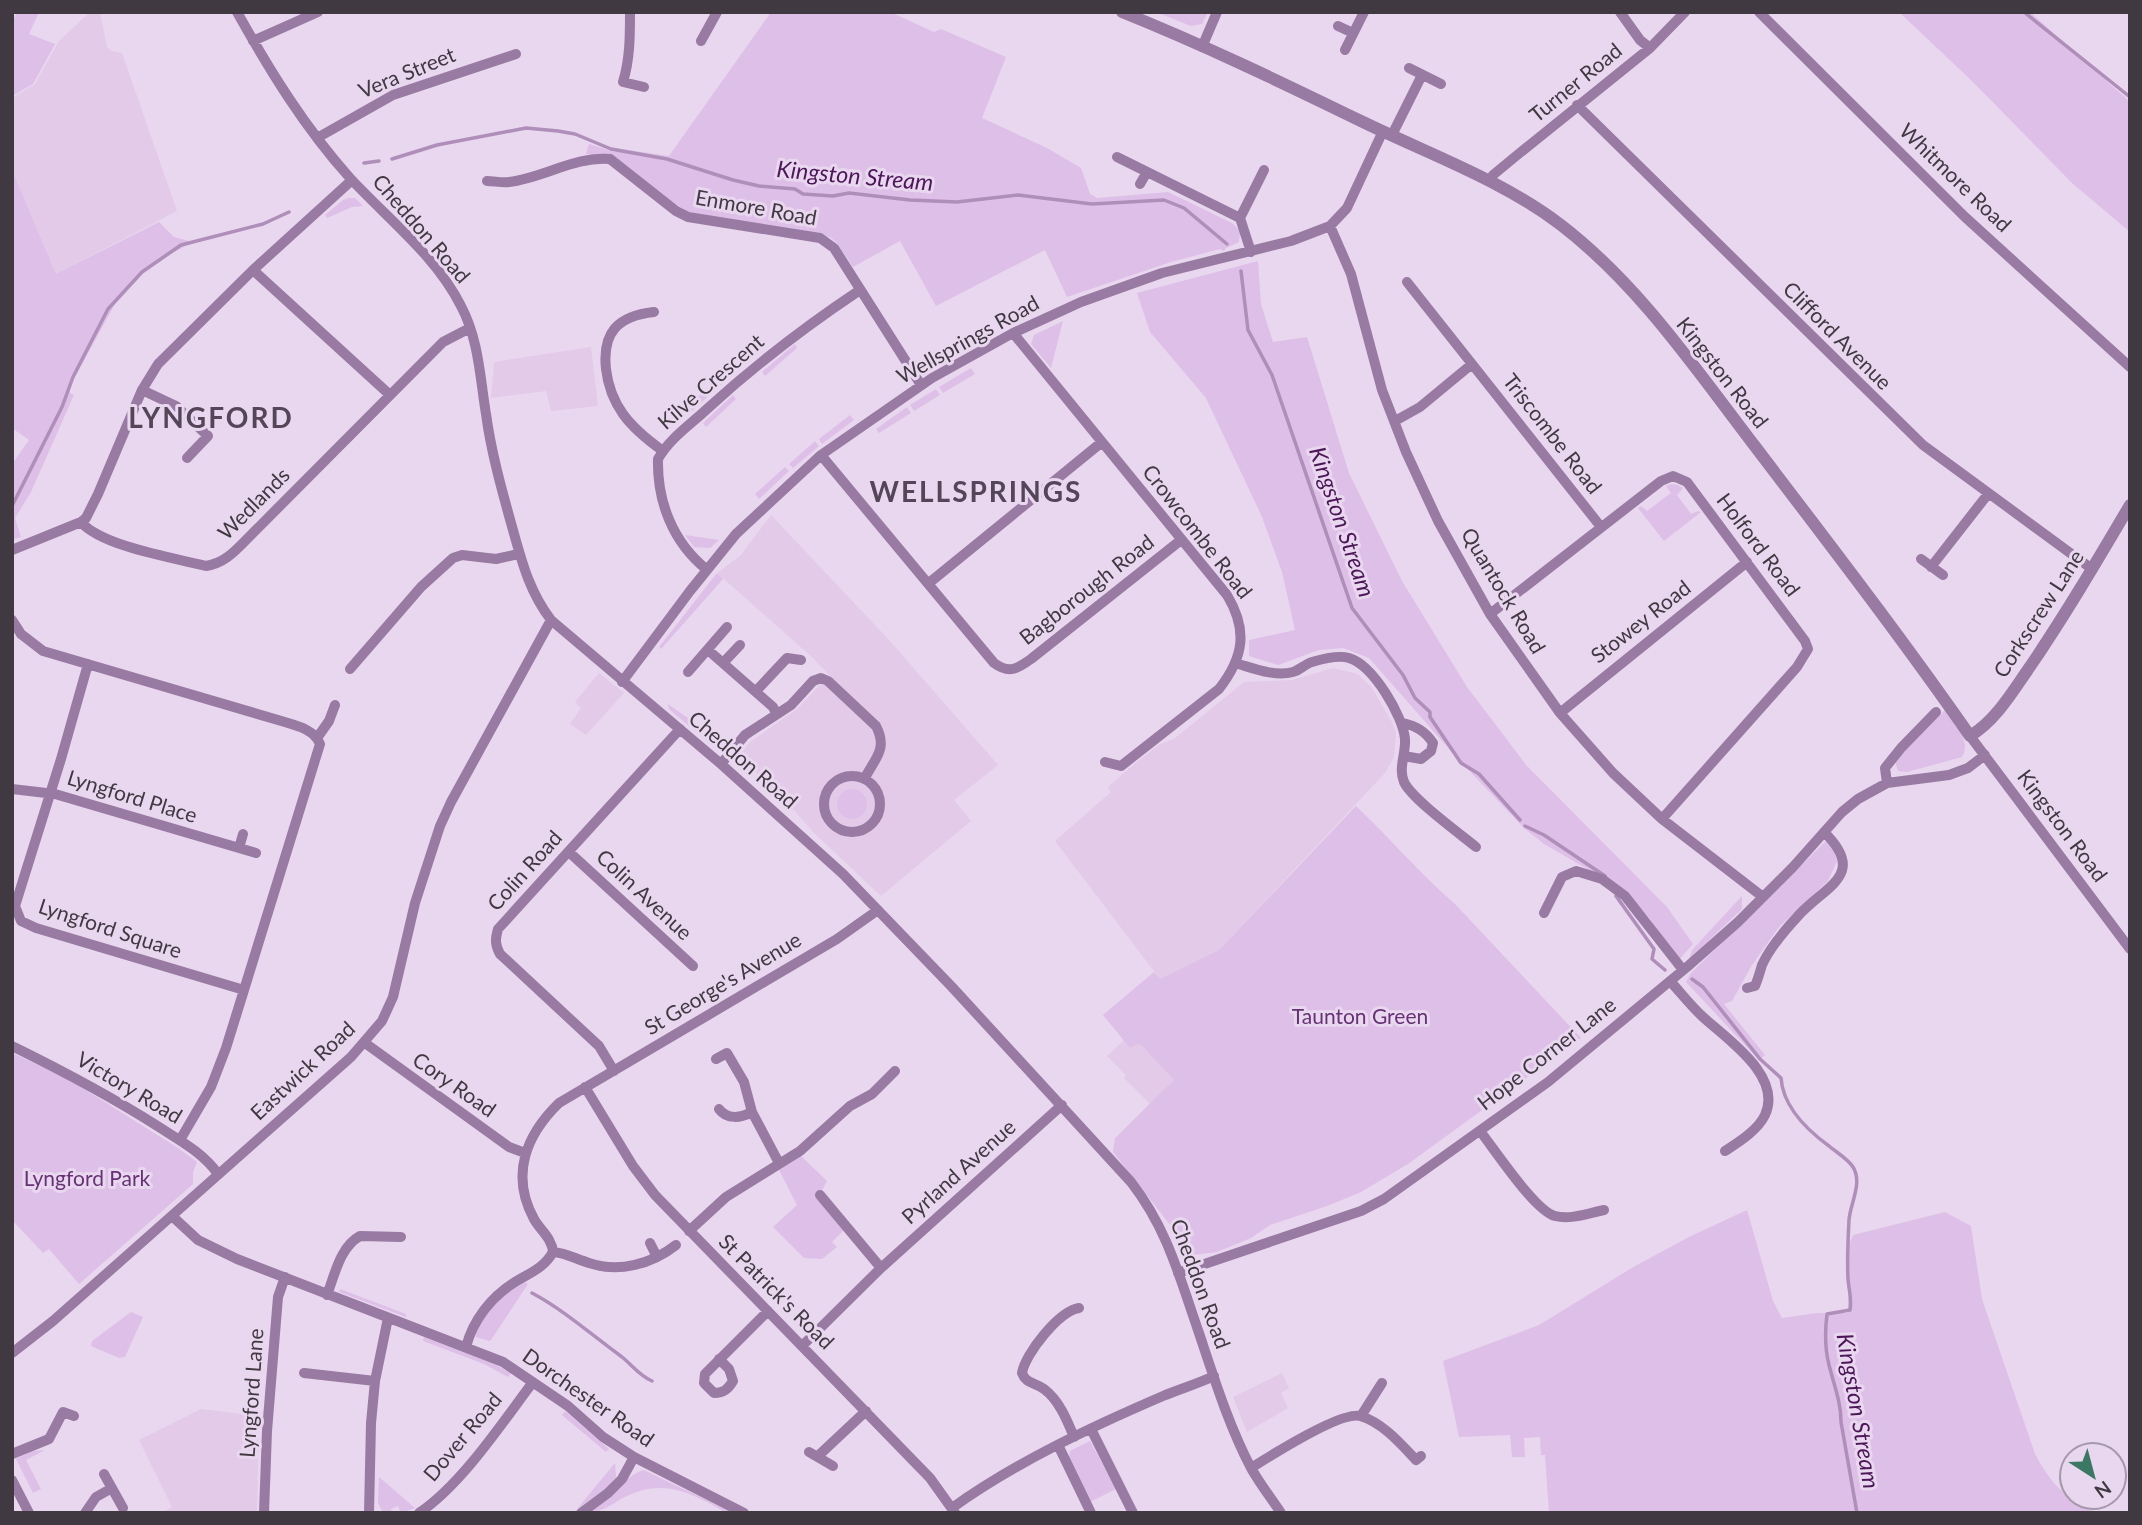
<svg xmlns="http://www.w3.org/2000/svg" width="2142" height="1525" viewBox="0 0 2142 1525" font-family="Lato,sans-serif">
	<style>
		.built { fill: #e2cae8 }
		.green { fill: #debfe7 }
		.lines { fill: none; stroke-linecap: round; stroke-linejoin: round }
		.stream { stroke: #af8eb9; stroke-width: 3.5 }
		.minor { stroke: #997aa2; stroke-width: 10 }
		.tertiary { stroke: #997aa2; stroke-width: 12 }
		.labels { text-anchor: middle; stroke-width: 6; stroke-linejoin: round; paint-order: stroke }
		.street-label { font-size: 21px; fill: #403942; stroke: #e9d7ef }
		.park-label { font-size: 21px; fill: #663175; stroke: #e9d7ef }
		.water-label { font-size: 23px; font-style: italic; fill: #4c1659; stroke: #e9d7ef }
		.district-label { font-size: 28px; font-weight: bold; letter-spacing: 2px; fill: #544559; stroke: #e9d7ef }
	</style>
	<rect width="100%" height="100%" fill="#e9d7ef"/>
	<path class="built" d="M90,12H100L107,47L112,51L122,53L177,211L56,274L12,170V98L35,84L59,41Z
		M591,347L598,406L551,411L546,391L491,398L494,362Z
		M771,515L890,641L998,765L954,800L971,821L881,896L813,832L786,801L739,756L750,742L797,709L820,685L832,678L812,657L717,573L740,556Z
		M1333,668L1358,674L1372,688L1392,722L1396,733L1394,757L1385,773L1219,950L1160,979L1055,841L1111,792L1108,787L1127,770L1160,744L1174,739L1244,682L1292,680Z
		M599,673L624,693L586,735L570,724L581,708L575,702Z
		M1124,1040L1130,1048L1137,1043L1141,1045L1174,1080L1150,1104L1124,1078L1126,1075L1107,1056Z
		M1282,1373L1289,1388L1281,1393L1288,1408L1247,1432L1233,1397Z
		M201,1409L259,1416L257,1513H161L172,1507L139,1440Z"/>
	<path class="green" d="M17,12H39L29,34L55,44L33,84L12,96V23Z
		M771,12H890L934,32L941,29L1006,57L982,118L1047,148L1081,168L1090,194L1097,198L1168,192L1232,223L1240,231L1239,242L1226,248L1224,251L1220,249L1171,262L1067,297L1045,250L936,306L900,241L853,267L837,243L830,237L687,212L609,157L586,154L589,144L615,152V148L669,156Z
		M1156,12H1208L1202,24L1191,26Z
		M1899,12H2030L2130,102V232L2072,183L1973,82Z
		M12,170L56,274L159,222L174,237L193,242L150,265L121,293L69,388L70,393L74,395L31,492L15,518L21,537L12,540V464L29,440L12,428Z
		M349,198H355L363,206L352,207L327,218L325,215L343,200Z
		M1258,261L1261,304L1273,342L1307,337L1349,473L1402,581L1467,687L1527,766L1667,907L1693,944L1678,961L1650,919L1624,890L1544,844L1524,828L1458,759L1369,658L1343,648L1319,650L1278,665L1249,656V640L1295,630L1282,572L1262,517L1206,398L1150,332L1137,293Z
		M1063,321L1051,368L1031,344L1034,335Z
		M795,344L797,348L765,376L762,372Z
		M971,368L975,374L943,393L939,387Z
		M720,378L724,382L692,411L688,406L690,403Z
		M936,389L940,395L914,411L910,405Z
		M733,395L736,399L706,427L703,423Z
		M907,407L911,413L879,433L876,429Z
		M850,415L854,420L822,444L819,439Z
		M815,441L819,446L793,468L789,464Z
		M785,467L789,471L759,499L755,494Z
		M1671,484L1678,485L1683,488L1677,495L1691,514L1698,511L1701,512L1664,541L1638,508L1641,506L1647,511L1671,493L1666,486Z
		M685,535L719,540L710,548L694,547Z
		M717,573L723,579L661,649L659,647Z
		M668,704L726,745L718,748L710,744L669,709Z
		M1945,710C1954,724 1972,740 1962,757L1907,772L1898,771L1895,761Z
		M837 804a15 15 0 1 1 30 0a15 15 0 1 1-30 0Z
		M1356,806C1390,838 1420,874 1455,904L1581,1038L1408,1164L1361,1192L1330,1205L1270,1225L1251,1238L1217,1252L1194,1255L1180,1247L1171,1226L1113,1152L1115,1138L1174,1080L1141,1045L1137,1044L1130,1048L1103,1015L1154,972L1160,979L1219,950Z
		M1826,841L1834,851L1837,861L1828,881L1779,927L1752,965L1732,1001L1724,1004L1765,1055L1759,1060L1686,982L1691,973Z
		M1742,896V909L1689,959L1692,950Z
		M12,1053L65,1077L178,1148L197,1162L193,1172V1184L79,1284L49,1249L43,1253L12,1220Z
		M799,1154L827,1181L819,1196L845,1229L832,1242L837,1247L822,1259L804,1258L773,1227L797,1205L779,1170Z
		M1747,1210L1773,1301L1782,1318L1817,1313H1848L1849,1245L1853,1235L1945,1212L1971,1226L1982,1299L2035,1454C2055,1490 2062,1493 2097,1513H1549L1545,1455H1541L1540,1437L1524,1438L1525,1457H1512L1510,1435L1459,1437L1443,1361L1539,1325L1635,1266L1689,1237Z
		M525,1282L528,1284L491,1340L489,1341L476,1337C476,1313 507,1292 525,1282Z
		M340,1289L406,1314V1317L339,1292Z
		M131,1312L143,1317L125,1357L119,1358L91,1346L92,1341Z
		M424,1337L494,1364L511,1373L508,1377L484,1364L423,1341Z
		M565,1411L609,1449L606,1452L562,1415Z
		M1090,1441L1116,1489L1090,1502L1069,1458L1070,1451Z
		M45,1450L26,1460L41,1489L33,1493L16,1459L32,1451Z
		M615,1463L616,1477L607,1488L577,1509Z
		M644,1470C674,1485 704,1498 734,1513H727C691,1493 663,1477 623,1498C612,1504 601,1513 588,1513C601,1502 631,1472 644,1470Z
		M379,1477L415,1508L401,1513L398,1506L391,1509L392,1513H383L378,1503Z"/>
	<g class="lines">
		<path class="stream" d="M2024,12L2130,97
			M392,159L437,145L526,128L558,131L575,134L611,149L667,159L733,180L759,186L795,189L803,194L833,196L849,193L910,200L957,202L1018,195L1092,204L1164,200L1184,208L1227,244
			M364,163L379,161
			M1241,271L1248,330L1272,375L1352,608L1403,675L1415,698L1430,712V717L1461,763L1479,774L1520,820
			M12,506L62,407L73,377L108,309L142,272L181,245L263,224L289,212
			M1525,826L1544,835L1605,876
			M1616,896L1654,949L1652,959L1665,970
			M1692,979L1703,987L1760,1059L1781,1078C1783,1106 1807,1130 1829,1146C1836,1152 1848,1159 1853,1167C1863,1183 1850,1204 1849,1220C1848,1239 1847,1260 1848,1279C1849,1291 1852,1298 1850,1310L1827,1314C1825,1330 1825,1349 1829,1365C1834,1385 1841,1402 1841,1422L1857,1513
			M532,1293C564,1310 593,1336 622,1357C632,1365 640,1376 652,1381"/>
		<path class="minor" d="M237,12C270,71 305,128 350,178C388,219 436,256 461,306C479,340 480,378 486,414C491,451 501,487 511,523C521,558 528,590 551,620L721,764L843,874L952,987L1131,1182C1168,1230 1179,1276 1199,1333C1214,1378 1229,1426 1251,1468C1260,1484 1271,1498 1281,1513
			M630,12C630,36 630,59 623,82L644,87
			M1620,12L1640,40L1650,48
			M1759,12L1965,217L2130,367
			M1338,26L1353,33
			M253,41L318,12
			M701,41L717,12
			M1202,47L1217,12
			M1345,50L1364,12
			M1409,68L1441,84
			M1577,105L1923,445L2092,569
			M1392,135L1422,75
			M317,138L393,95L516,54
			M1117,157L1240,218L1251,252
			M487,181C494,181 502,183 509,182C543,178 575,156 610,159L676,211L688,217L820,238L834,248L921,385
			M1491,182L1493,175L1516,156L1650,48L1685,12
			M1140,184L1147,172
			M1240,218L1264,170
			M1330,226L1351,274L1382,390L1406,452L1438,521L1490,614L1560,713L1613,773L1662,819L1763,897
			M253,270L390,395
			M1407,282L1472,364
			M654,312C618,316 602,332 606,369C608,386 613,400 623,414C633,428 649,441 663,451
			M1013,333L1227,595C1248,630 1244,657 1219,689L1121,766L1105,762
			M142,390L176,406L208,436L187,458
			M1395,421L1420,407L1472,364L1601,527
			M821,455L994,663C1009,674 1017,669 1031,659L1181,540
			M81,522L86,518L98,494L142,390L158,364L253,270L352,180
			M12,550L81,522C101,546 174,558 206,566C225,563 235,551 249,537L443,342L470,328
			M1921,559L1943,575
			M1931,567L1988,494
			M706,569C673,542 657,502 658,459C670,438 690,425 707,409C755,365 806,326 860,290
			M929,583L1102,442
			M1490,614L1661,481L1673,476L1687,482L1805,641L1808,649L1797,667L1662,819
			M12,620L21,634L43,651L278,720C293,725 314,728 320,744L244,990
			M708,650L773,707L776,713
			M723,663L740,645
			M1235,663C1253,668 1274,677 1293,672C1300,670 1305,664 1312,662C1322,659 1339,655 1349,658C1373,665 1403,716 1405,739C1406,754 1398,768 1404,782C1412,799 1459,833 1476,847
			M88,664L61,759L15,906L21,921L36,928L244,990L226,1048L211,1087L180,1140
			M350,669L421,587L453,558L462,555L496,559L518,554
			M688,672L727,627
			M622,682L690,591L736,534L821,455L932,378L1013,333L1081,302L1162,273L1291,241L1330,226L1347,208L1383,131
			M756,691L787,658L801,660
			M1560,713L1747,562
			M1403,723C1416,726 1425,731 1433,743L1431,751L1421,759L1404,756
			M1970,736L2130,949
			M317,738L329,721L335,705
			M721,764L745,735L791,705L813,681L821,678L828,681L876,726C888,749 875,758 865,778
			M824 804a28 28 0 1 1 56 0a28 28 0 1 1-56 0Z
			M1887,783L1885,768L1901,748L1936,712
			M12,789L55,794L256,853
			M239,848L243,834
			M569,852L693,966
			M1544,913L1562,877L1576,871L1602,879L1625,896L1683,970
			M1670,981C1681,993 1691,1006 1703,1017C1727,1039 1783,1076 1765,1115C1758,1130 1739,1142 1725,1151
			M1747,988L1755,986C1758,979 1760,972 1762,965C1770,947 1785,930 1798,916C1825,886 1868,875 1824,832
			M365,1043L509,1147L525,1153
			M12,1046C63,1071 112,1097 159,1127C181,1141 203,1153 218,1174
			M716,1059L727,1053L744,1082L752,1112L779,1163
			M614,1071L599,1046L500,954C495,945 495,939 498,929L680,729
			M585,1087L633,1166L655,1195L930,1478L955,1513
			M719,1109C727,1120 741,1118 752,1112
			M1480,1131C1495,1150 1535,1211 1555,1216C1571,1220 1589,1213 1604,1210
			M820,1195L881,1268
			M172,1216L198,1240L237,1259L503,1362L568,1406L603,1437L634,1457L744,1513
			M689,1231L726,1197L800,1151L850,1106L872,1094L895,1071
			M650,1243L657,1257
			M553,1252C552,1238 540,1230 534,1219C510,1175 526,1135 559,1103L837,939L878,910
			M553,1252C566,1253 576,1259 589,1263C619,1273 652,1264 676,1245
			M1178,1273L1361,1211L1384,1199L1548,1082L1687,967L1738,922L1793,867L1842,812L1858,799L1887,783L1949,775L1968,768L1985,755
			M327,1295C335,1274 340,1247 360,1236L401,1237
			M802,1346L881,1268L1062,1105
			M466,1347C473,1320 491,1297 515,1282C530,1273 544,1268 553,1252
			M12,1353L53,1321L351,1057L382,1021L393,997L415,903L440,826L451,802L551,620
			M719,1359L729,1369L733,1381C728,1389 724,1393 714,1393L704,1383L705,1374L768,1311
			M304,1373L375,1381
			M1361,1416L1382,1383
			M1091,1429L1133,1513
			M1074,1437C1067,1420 1059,1400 1044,1389C1035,1382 1026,1384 1022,1373C1025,1354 1059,1311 1079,1308
			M1058,1445L1091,1513
			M809,1452L833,1466
			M12,1454L49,1439L63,1412L74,1416
			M818,1456L866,1411
			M1251,1468C1270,1456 1341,1411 1360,1416C1382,1422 1401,1444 1416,1460L1421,1456
			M104,1474L123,1508
			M12,1480L29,1513
			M952,1508C1016,1462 1091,1427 1163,1396C1180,1389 1197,1384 1214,1376
			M85,1513L96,1497L112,1488
			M264,1513L267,1431L278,1297L285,1277
			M369,1513L371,1423L375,1381L388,1318
			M419,1513C462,1484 502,1423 533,1382
			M581,1513L608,1493L622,1479L634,1457"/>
		<path class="tertiary" d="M1122,12C1204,45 1283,83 1363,122C1429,154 1502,180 1561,225C1639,285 1695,368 1754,445C1827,541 1901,637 1970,736C1995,721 2011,694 2027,671C2064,617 2097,561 2130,505"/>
	</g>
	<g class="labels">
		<g class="street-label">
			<text transform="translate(407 73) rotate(-22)" y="7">Vera Street</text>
			<text transform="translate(1576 83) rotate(-39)" y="7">Turner Road</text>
			<text transform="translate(1955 178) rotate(44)" y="7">Whitmore Road</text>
			<text transform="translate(756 208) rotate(10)" y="7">Enmore Road</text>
			<text transform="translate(421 229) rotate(49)" y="7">Cheddon Road</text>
			<text transform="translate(1837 336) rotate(45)" y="7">Clifford Avenue</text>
			<text transform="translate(968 340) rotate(-29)" y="7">Wellsprings Road</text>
			<text transform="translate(1722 373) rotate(52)" y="7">Kingston Road</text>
			<text transform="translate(711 382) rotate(-41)" y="7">Kilve Crescent</text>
			<text transform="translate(1552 434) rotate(52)" y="7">Triscombe Road</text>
			<text transform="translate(254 504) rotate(-45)" y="7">Wedlands</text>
			<text transform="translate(1197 532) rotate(52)" y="7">Crowcombe Road</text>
			<text transform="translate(1758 545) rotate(53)" y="7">Holford Road</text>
			<text transform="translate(1087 590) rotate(-38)" y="7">Bagborough Road</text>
			<text transform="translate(1503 591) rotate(59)" y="7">Quantock Road</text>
			<text transform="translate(2039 614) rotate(-57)" y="7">Corkscrew Lane</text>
			<text transform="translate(1641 622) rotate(-38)" y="7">Stowey Road</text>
			<text transform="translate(743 760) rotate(41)" y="7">Cheddon Road</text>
			<text transform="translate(132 797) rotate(17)" y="7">Lyngford Place</text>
			<text transform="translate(2062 826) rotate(53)" y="7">Kingston Road</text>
			<text transform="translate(525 871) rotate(-48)" y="7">Colin Road</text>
			<text transform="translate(644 895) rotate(43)" y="7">Colin Avenue</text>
			<text transform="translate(110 929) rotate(18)" y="7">Lyngford Square</text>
			<text transform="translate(723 984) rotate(-31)" y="7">St George's Avenue</text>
			<text transform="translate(1547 1054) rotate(-38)" y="7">Hope Corner Lane</text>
			<text transform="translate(303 1071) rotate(-43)" y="7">Eastwick Road</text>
			<text transform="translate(454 1085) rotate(35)" y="7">Cory Road</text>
			<text transform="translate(129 1088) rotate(31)" y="7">Victory Road</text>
			<text transform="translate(959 1172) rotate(-42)" y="7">Pyrland Avenue</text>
			<text transform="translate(1200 1284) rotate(70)" y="7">Cheddon Road</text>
			<text transform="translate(776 1292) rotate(45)" y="7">St Patrick's Road</text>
			<text transform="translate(252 1393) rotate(-86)" y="7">Lyngford Lane</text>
			<text transform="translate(588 1398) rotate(35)" y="7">Dorchester Road</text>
			<text transform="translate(463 1437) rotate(-50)" y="7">Dover Road</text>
		</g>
		<g class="park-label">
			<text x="1360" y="1024">Taunton Green</text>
			<text x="87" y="1186">Lyngford Park</text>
		</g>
		<g class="water-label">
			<text transform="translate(855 176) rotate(5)" y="8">Kingston Stream</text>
			<text transform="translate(1342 522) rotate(71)" y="8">Kingston Stream</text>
			<text transform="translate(1858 1411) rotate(80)" y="8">Kingston Stream</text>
		</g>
		<g class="district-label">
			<text x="211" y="428">LYNGFORD</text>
			<text x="976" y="502">WELLSPRINGS</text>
		</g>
	</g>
	<rect width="2142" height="1525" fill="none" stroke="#403942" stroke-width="28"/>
	<g transform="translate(2093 1476) rotate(144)"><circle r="33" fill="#e9d7ef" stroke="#a598aa" stroke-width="2"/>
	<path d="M0-5L12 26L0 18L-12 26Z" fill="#3b7762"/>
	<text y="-10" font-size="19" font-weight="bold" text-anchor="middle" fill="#403942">N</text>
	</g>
</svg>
